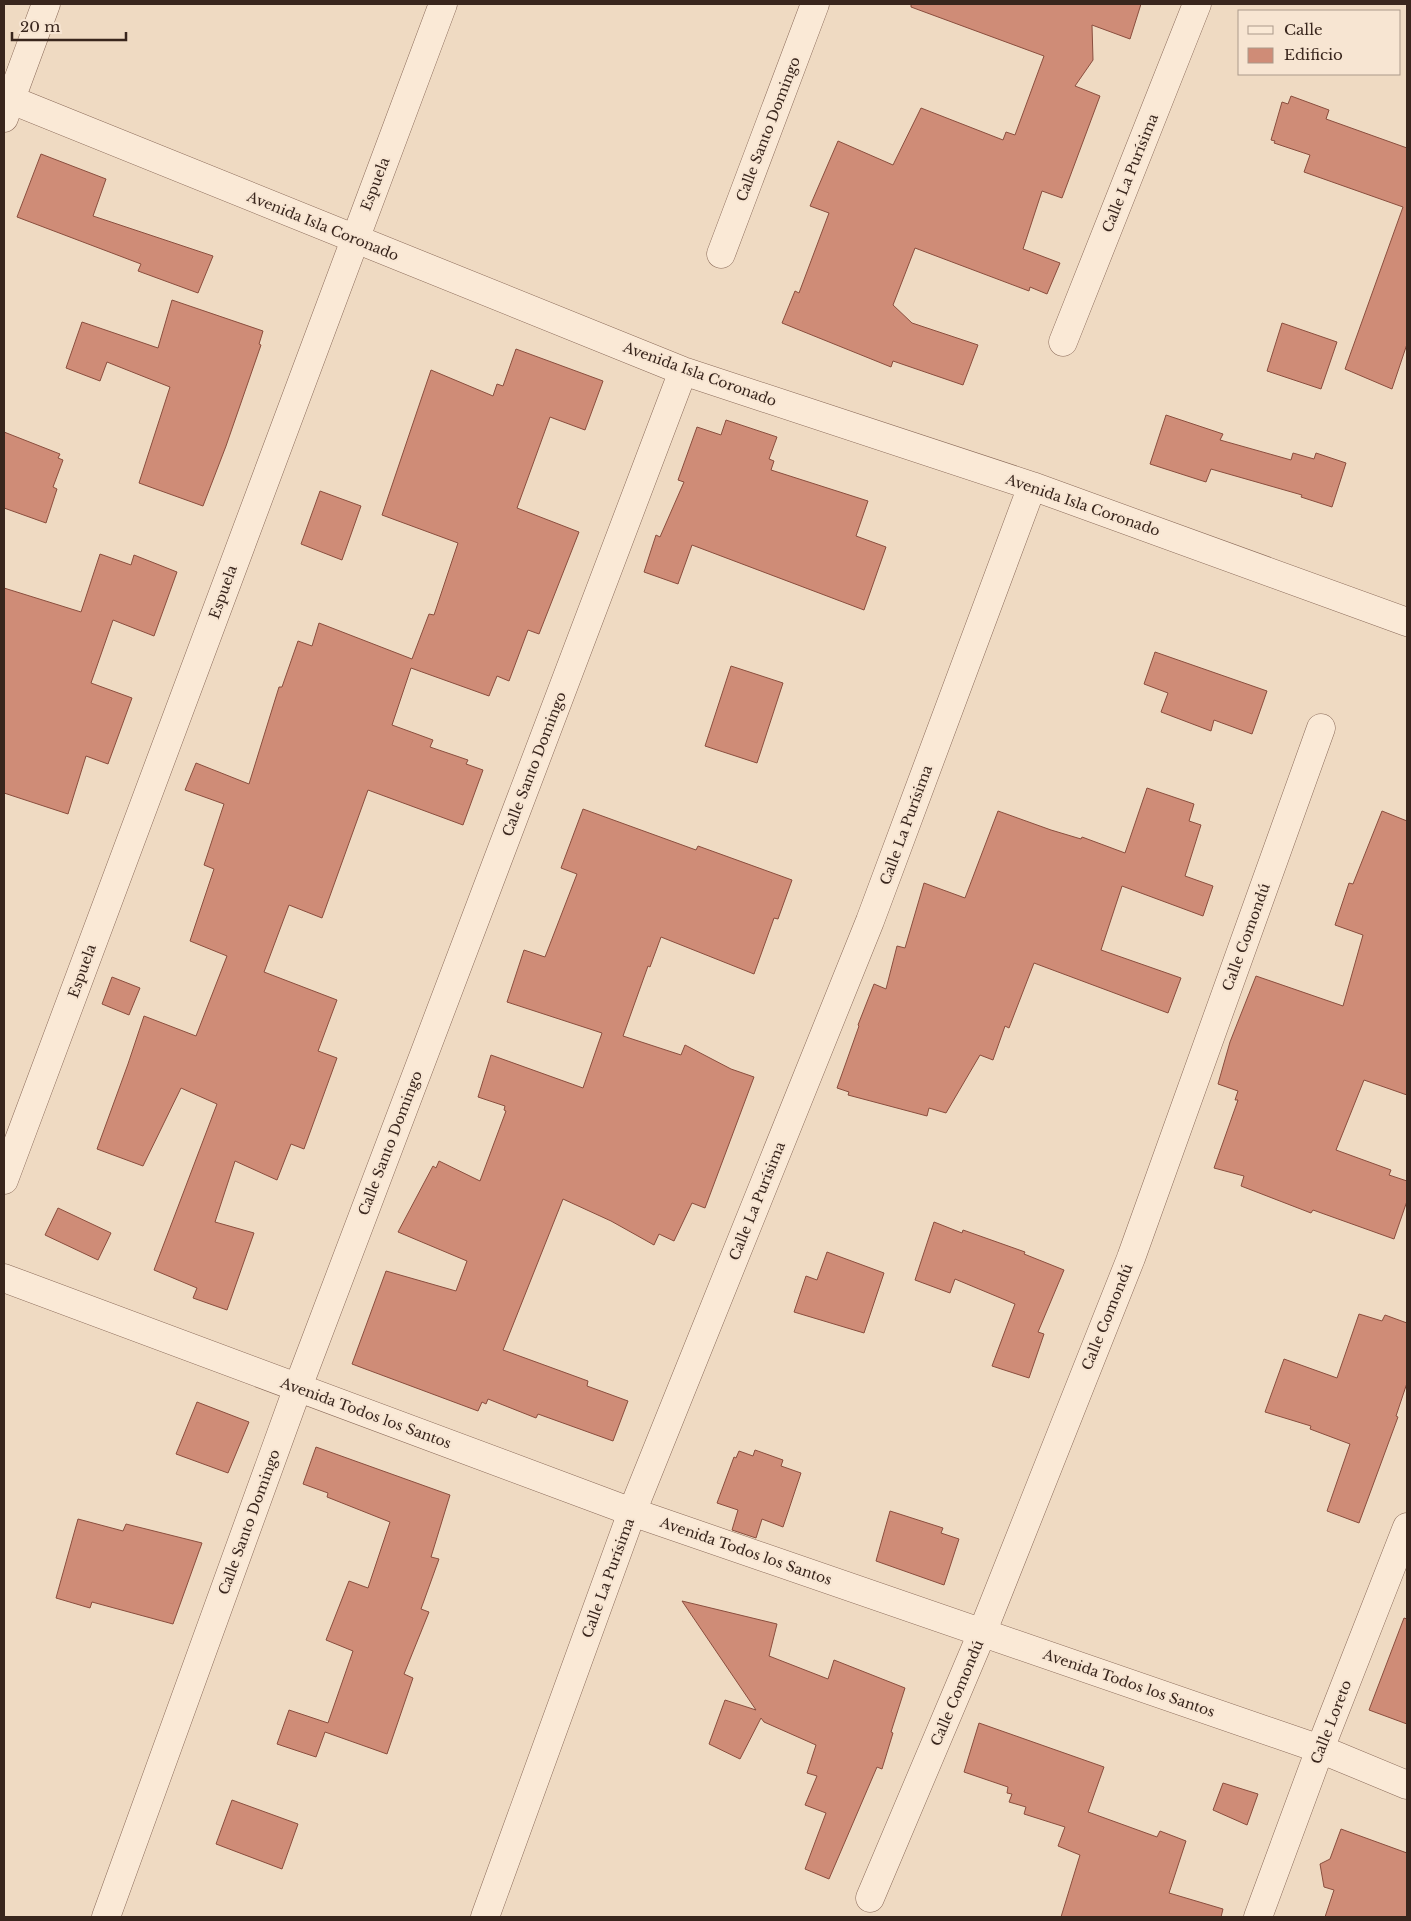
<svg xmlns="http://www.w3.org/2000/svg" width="1411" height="1921" viewBox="0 0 1411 1921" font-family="'Libre Baskerville',serif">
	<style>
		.building { fill: #cf8c77; stroke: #8a4e3e }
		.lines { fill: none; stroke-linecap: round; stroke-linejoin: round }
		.minor-casing { stroke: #8a6a59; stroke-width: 29 }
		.minor { stroke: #fae9d6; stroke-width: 28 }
		.labels { text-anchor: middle; stroke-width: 4; stroke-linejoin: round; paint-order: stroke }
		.street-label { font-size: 14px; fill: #39261d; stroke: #f7e5d2 }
	</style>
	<rect width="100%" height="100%" fill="#efdac2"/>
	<path class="building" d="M911,4H1141L1130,39L1092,25L1093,60L1075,86L1100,96L1062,198L1042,191L1023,249L1060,263L1047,294L1030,287L1029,291L915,248L893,305L912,323L978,345L963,385L893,361L891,367L782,323L795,291L799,293L829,213L810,206L838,141L893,165L921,108L1003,140L1006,132L1015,135L1044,56L911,7Z
		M1291,96L1329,110L1326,119L1407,148V344L1392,389L1345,369L1403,207L1304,172L1310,155L1274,143L1275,141L1271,140L1282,102L1288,104Z
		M41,154L106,179L93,216L213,256L198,293L138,271L141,264L17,217Z
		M172,300L263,331L259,344L261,345L226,446L203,506L139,483L170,387L107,362L100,381L66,368L82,322L158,348Z
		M1282,323L1337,342L1321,389L1267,371Z
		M516,349L603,381L585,430L550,417L517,508L579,532L539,634L528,630L509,681L497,676L489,696L411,668L392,725L433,740L430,747L468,760L466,764L483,770L463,825L368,790L322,918L289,905L264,972L337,1000L318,1051L337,1058L304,1149L291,1144L277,1180L235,1161L215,1222L254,1233L227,1310L193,1298L197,1288L154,1270L217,1104L181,1088L143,1166L97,1149L128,1064L144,1016L196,1036L227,956L190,941L214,869L204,865L224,804L185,790L196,763L249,784L279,687H282L298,641L312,646L319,623L412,659L429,614L434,615L458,543L382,515L431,370L493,396L497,384L503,386Z
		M1166,415L1223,434L1220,440L1291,460L1293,453L1314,459L1316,453L1346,463L1332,507L1301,497L1302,495L1211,469L1206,482L1150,464Z
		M726,420L777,437L769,459L774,461L771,470L868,501L856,536L886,547L864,610L692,545L678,584L644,572L656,535L660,537L684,482L678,480L697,427L721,435Z
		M4,432L60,454L58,458L63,460L53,487L57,489L46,523L4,508Z
		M320,491L361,506L342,560L301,544Z
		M100,554L131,565L134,555L177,572L154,636L113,620L91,683L132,698L108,764L86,756L68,814L4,793V588L81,612Z
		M1155,652L1267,691L1252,734L1214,720L1211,731L1161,712L1168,693L1144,684Z
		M731,666L783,683L757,763L705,746Z
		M1147,788L1194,804L1189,821L1201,825L1185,876L1213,886L1203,916L1122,886L1101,950L1181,978L1168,1013L1034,963L1009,1028L1005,1026L993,1060L980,1055L946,1113L929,1108L927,1116L848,1095L849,1092L837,1088L859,1026L858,1025L874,984L886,989L897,946L905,948L924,883L965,898L998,811L1051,830L1081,839L1082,837L1125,853Z
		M583,809L696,850L698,846L792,880L778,919L774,918L754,974L661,937L650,967L648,966L623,1036L681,1055L685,1045L731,1069L754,1077L705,1208L692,1203L674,1241L659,1234L654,1245L611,1221L563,1199L503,1350L588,1381L587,1386L628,1401L613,1441L538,1414L536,1418L488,1399L486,1404L482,1402L478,1411L352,1364L386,1271L456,1291L467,1261L398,1232L433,1166L436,1168L439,1161L480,1181L506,1111L504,1110L505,1106L478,1097L491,1055L583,1088L602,1033L507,1002L524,950L545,957L577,874L561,868Z
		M1382,811L1407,821V1095L1364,1080L1336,1150L1391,1170L1389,1175L1407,1181V1201L1394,1239L1313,1210L1311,1213L1241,1186L1244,1176L1214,1168L1238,1100H1235L1238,1091L1218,1084L1230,1042L1256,976L1343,1006L1363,935L1335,925L1349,883L1353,884Z
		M112,977L140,988L129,1015L102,1004Z
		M58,1208L111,1233L98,1260L45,1235Z
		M934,1222L962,1233L963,1230L1025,1252L1024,1254L1064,1270L1038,1332L1044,1334L1029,1378L992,1366L1015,1304L955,1279L950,1293L915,1280Z
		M827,1252L884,1273L864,1333L794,1312L806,1276L817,1280Z
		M1359,1314L1382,1321L1385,1315L1407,1323V1383L1396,1416L1398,1417L1359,1523L1327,1511L1350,1444L1310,1429L1311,1426L1265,1412L1284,1359L1337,1378Z
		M197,1402L249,1422L228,1473L176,1454Z
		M316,1447L450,1495L431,1557L439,1559L421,1609L429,1612L404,1674L413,1678L387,1754L325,1732L316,1757L277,1744L289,1710L328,1723L353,1651L326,1640L349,1581L368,1588L390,1522L327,1497L328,1493L303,1484Z
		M755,1450L783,1460L781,1466L801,1473L783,1527L762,1519L756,1538L732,1530L738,1510L717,1503L734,1457L736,1458L739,1451L753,1456Z
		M890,1511L943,1528L941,1533L959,1539L944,1585L876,1561Z
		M78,1519L123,1531L126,1524L202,1543L173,1624L92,1602L90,1608L56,1598Z
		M682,1601L777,1624L769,1656L828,1679L834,1660L905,1688L891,1732L893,1733L882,1769L877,1767L829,1879L805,1869L826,1813L805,1805L817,1776L807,1773L816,1745L764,1722L761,1718L740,1759L709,1744L725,1700L756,1710Z
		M1404,1618L1407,1619V1724L1369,1710Z
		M979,1723L1104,1767L1088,1812L1157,1837L1160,1831L1186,1841L1169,1893L1223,1909L1221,1917H1061L1080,1855L1058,1846L1065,1827L1024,1814L1026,1807L1009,1802L1012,1794L1007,1793L1008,1787L964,1772Z
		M1223,1783L1258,1794L1247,1825L1213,1810Z
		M232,1800L298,1824L282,1869L216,1844Z
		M1341,1829L1407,1853V1917H1325L1334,1890L1324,1887L1320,1864L1330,1859Z"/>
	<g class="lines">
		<defs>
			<path id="minor" d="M4,97L683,371L1032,486L1407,622
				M4,118L46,4
				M721,254L815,4
				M1063,342L1197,4
				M4,1180L443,4
				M4,1278L632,1512L1320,1749L1407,1785
				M870,1898L982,1633L1131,1258L1321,728
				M106,1917L298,1387L683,371
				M485,1917L632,1512L870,921L1032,486
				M1258,1917L1320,1749L1407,1527"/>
		</defs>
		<use href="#minor" class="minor-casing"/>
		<use href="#minor" class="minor"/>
	</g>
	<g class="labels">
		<g class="street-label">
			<text transform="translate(768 129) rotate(-69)" y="5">Calle Santo Domingo</text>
			<text transform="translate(1130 173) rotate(-68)" y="5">Calle La Purísima</text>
			<text transform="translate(375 184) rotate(-69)" y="5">Espuela</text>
			<text transform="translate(323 226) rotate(22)" y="5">Avenida Isla Coronado</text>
			<text transform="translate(700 374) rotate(20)" y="5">Avenida Isla Coronado</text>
			<text transform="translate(1083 505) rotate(19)" y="5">Avenida Isla Coronado</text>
			<text transform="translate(223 592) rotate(-70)" y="5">Espuela</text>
			<text transform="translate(534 764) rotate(-69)" y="5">Calle Santo Domingo</text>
			<text transform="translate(906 825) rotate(-70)" y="5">Calle La Purísima</text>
			<text transform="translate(1246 937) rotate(-70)" y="5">Calle Comondú</text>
			<text transform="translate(82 971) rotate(-70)" y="5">Espuela</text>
			<text transform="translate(390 1143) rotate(-69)" y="5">Calle Santo Domingo</text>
			<text transform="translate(757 1201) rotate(-68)" y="5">Calle La Purísima</text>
			<text transform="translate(1107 1317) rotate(-68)" y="5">Calle Comondú</text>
			<text transform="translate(366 1413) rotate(20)" y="5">Avenida Todos los Santos</text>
			<text transform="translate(249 1522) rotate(-70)" y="5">Calle Santo Domingo</text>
			<text transform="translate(746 1551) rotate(19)" y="5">Avenida Todos los Santos</text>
			<text transform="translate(608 1578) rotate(-70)" y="5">Calle La Purísima</text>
			<text transform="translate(1129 1683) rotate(19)" y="5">Avenida Todos los Santos</text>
			<text transform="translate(957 1693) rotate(-67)" y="5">Calle Comondú</text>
			<text transform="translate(1331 1722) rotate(-69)" y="5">Calle Loreto</text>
		</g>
	</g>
	<rect width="1411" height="1921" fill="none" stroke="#39261d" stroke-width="10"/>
	<rect x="1238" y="10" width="162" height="65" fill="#f7e5d2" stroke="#ab998a"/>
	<rect x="1248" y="26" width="25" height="8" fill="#fae9d6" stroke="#ab998a"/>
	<text x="1284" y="35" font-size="15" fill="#39261d">Calle</text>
	<rect x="1248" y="48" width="25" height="15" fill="#cf8c77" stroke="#ab998a"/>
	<text x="1284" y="60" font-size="15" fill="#39261d">Edificio</text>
	<path d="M12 32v8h114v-8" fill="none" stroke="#39261d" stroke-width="2.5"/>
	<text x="20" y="32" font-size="15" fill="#39261d" stroke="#f7e5d2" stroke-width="4" paint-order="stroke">20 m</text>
</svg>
